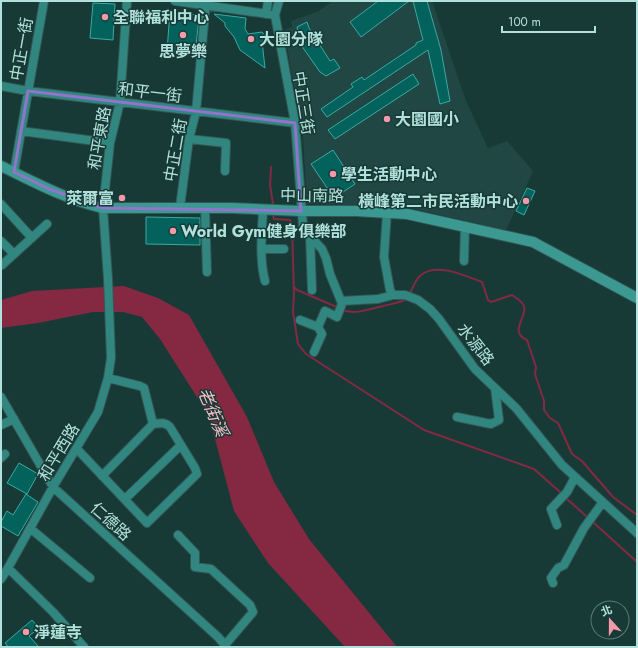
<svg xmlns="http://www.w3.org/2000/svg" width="638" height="648" viewBox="0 0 638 648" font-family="Jost,'Noto Sans TC',sans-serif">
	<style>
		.built { fill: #214744 }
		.water { fill: #852841 }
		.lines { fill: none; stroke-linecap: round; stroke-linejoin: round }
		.stream { stroke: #852841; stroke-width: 2 }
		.building { fill: #04625d; stroke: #39aaa2 }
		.minor-casing { stroke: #325754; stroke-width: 10 }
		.major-casing { stroke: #325754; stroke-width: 12 }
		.minor { stroke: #328680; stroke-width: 8 }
		.major { stroke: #3c9992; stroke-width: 10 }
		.marked { fill: none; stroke: #9174cb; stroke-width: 3; stroke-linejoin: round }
		.poi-dot { fill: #f39aaa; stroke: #183a37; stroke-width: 1.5 }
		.labels { text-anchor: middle; stroke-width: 3; stroke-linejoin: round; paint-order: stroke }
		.poi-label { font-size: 16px; font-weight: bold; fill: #b1e1dc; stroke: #183a37; text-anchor: start }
		.street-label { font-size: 16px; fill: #b1e1dc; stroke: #183a37 }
		.water-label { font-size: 17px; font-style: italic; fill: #f4bec6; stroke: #183a37 }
	</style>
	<rect width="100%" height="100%" fill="#183a37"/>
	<path class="built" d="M333,1H432L466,101L488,148L507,141L533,171L506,230L401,206L307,204L303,136L284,30L292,27L291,21L317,12Z"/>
	<path class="water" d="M124,286L158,298L189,315L247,417L274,482L309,539L397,647H345L268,563L234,511L209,416L160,339L142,317L123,312H93L38,323L1,328V300L32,291Z"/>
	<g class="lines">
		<path class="stream" d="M271,167L270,185L273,204
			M273,215L274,219L290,220L292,227L294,293L293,312L298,344L306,354L424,430L534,469L560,492
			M294,287L297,290L339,308
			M411,291C414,285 416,279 421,275C436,262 466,276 482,282L488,300L491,302L512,295C516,298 522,301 524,306C528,316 508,332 527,340L536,367L535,374L544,401V410L550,418L558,423L572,454L582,461L613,497L637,515
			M343,310C356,315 370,309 383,306C391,304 399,303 407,299
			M567,499L586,516
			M594,523L637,562"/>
	</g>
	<path class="building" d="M378,1H409L361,37L350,22Z
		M413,1H427L441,50L450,101L440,104L428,50L327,117L321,109L353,87L351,84L362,77L364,80L416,45V43L423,40Z
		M93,3L115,4L113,40L90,38Z
		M170,11L189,12L199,18L195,54L167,51Z
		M214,14L246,18L245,29L248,34L262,32L266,37L265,42L262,41L265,68L240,50L234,37L225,26V23Z
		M307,22L309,28L330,61L334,59L340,68L326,76L320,72L294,35L298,33L297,27Z
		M413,74L419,84L335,139L328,130Z
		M333,150L355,184L334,198L311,164Z
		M527,188L535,191L524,215L516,211Z
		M146,217L200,218V245L146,244Z
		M19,463L38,474L27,494L7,483Z
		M26,494L38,502L18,536L1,526V522L7,511L13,515Z
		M32,620L39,628L29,636L39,647H8L5,643Z"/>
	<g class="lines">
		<defs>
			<path id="minor" d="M175,1L275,15
				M279,1L275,15L295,123L303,226L306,232L322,249L326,258L330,274L341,301L378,299L393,295H405L418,300L430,309L439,319L475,369L516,408L562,465L637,533
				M266,14L268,1
				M1,86L28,91L295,123
				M21,131L110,143
				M189,139L226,143L225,171
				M14,172L44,1
				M1,204L32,238
				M180,207L189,139L196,112L206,1
				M205,208L207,272
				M263,209C262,232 259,258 265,281
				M387,212L384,257L390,290L393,295
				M310,236L312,290
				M1,241L14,254
				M262,249H284
				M464,261L465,226
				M2,265L47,224
				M300,320L318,327
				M314,352L322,334L318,327L325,311L337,317L343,301
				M108,378L140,386L144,388L153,424
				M1,397L53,487L218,637L225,645L224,647
				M457,417L491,424L499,420L495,388
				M1,425L14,419
				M77,449L147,523L197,474L195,468L170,427C165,422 160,423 153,424
				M1,458L5,454
				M102,476L153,424
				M125,499L181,445
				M557,525L551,509L567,492L575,477
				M31,529L90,578
				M178,535L195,553V567L211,569L250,605L253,612L225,645
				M8,568L53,612L84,647
				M1,579L8,568L53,487L98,412L108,378L111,358L108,279L103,208L110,143L120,102L127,1
				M553,583L551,578L558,568L564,565L584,528L603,502"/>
			<path id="major" d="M1,166C34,182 67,200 103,208H232L301,211H356L407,214L533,242L637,298"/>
		</defs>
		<use href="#minor" class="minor-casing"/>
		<use href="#major" class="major-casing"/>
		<use href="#minor" class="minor"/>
		<use href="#major" class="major"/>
	</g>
	<path class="marked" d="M28,91L295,123L301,211L103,208L49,189L14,172Z"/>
	<g class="poi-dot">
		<circle cx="105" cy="17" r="4"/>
		<circle cx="183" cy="35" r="4"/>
		<circle cx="251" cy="39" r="4"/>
		<circle cx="387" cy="119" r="4"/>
		<circle cx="333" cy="174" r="4"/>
		<circle cx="122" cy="198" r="4"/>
		<circle cx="526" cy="201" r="4"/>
		<circle cx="173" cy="231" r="4"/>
		<circle cx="26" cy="632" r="4"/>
	</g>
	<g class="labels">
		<g class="poi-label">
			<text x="113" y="23">全聯福利中心</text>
			<text x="259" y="45">大園分隊</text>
			<text x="183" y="57" text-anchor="middle">思夢樂</text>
			<text x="395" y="125">大園國小</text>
			<text x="341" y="180">學生活動中心</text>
			<text x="114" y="204" text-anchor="end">萊爾富</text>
			<text x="518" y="207" text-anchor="end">橫峰第二市民活動中心</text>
			<text x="181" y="237">World Gym健身俱樂部</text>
			<text x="34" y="638">淨蓮寺</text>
		</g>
		<g class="street-label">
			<text transform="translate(21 49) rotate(-80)" y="6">中正一街</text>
			<text transform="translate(150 92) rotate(7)" y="6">和平一街</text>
			<text transform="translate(304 103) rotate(81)" y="6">中正三街</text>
			<text transform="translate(99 138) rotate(-80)" y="6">和平東路</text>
			<text transform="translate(175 150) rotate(-80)" y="6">中正二街</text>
			<text transform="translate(312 195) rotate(1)" y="6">中山南路</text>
			<text transform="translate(476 344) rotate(52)" y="6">水源路</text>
			<text transform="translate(58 452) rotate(-59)" y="6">和平西路</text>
			<text transform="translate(111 521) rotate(42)" y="6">仁德路</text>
		</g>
		<g class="water-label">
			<text transform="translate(213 412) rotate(67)" y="6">老街溪</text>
		</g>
	</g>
	<rect width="638" height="648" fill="none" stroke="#b1e1dc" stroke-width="4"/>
	<g transform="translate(610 620) rotate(339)"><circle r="19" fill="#183a37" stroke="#557d79"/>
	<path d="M0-3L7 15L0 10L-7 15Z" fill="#f39aaa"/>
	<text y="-6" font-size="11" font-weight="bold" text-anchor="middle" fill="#b1e1dc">北</text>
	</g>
	<path d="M502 26v6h93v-6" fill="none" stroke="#b1e1dc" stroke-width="2"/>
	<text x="508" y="26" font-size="12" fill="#b1e1dc" stroke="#183a37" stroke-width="3" paint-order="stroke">100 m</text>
</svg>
